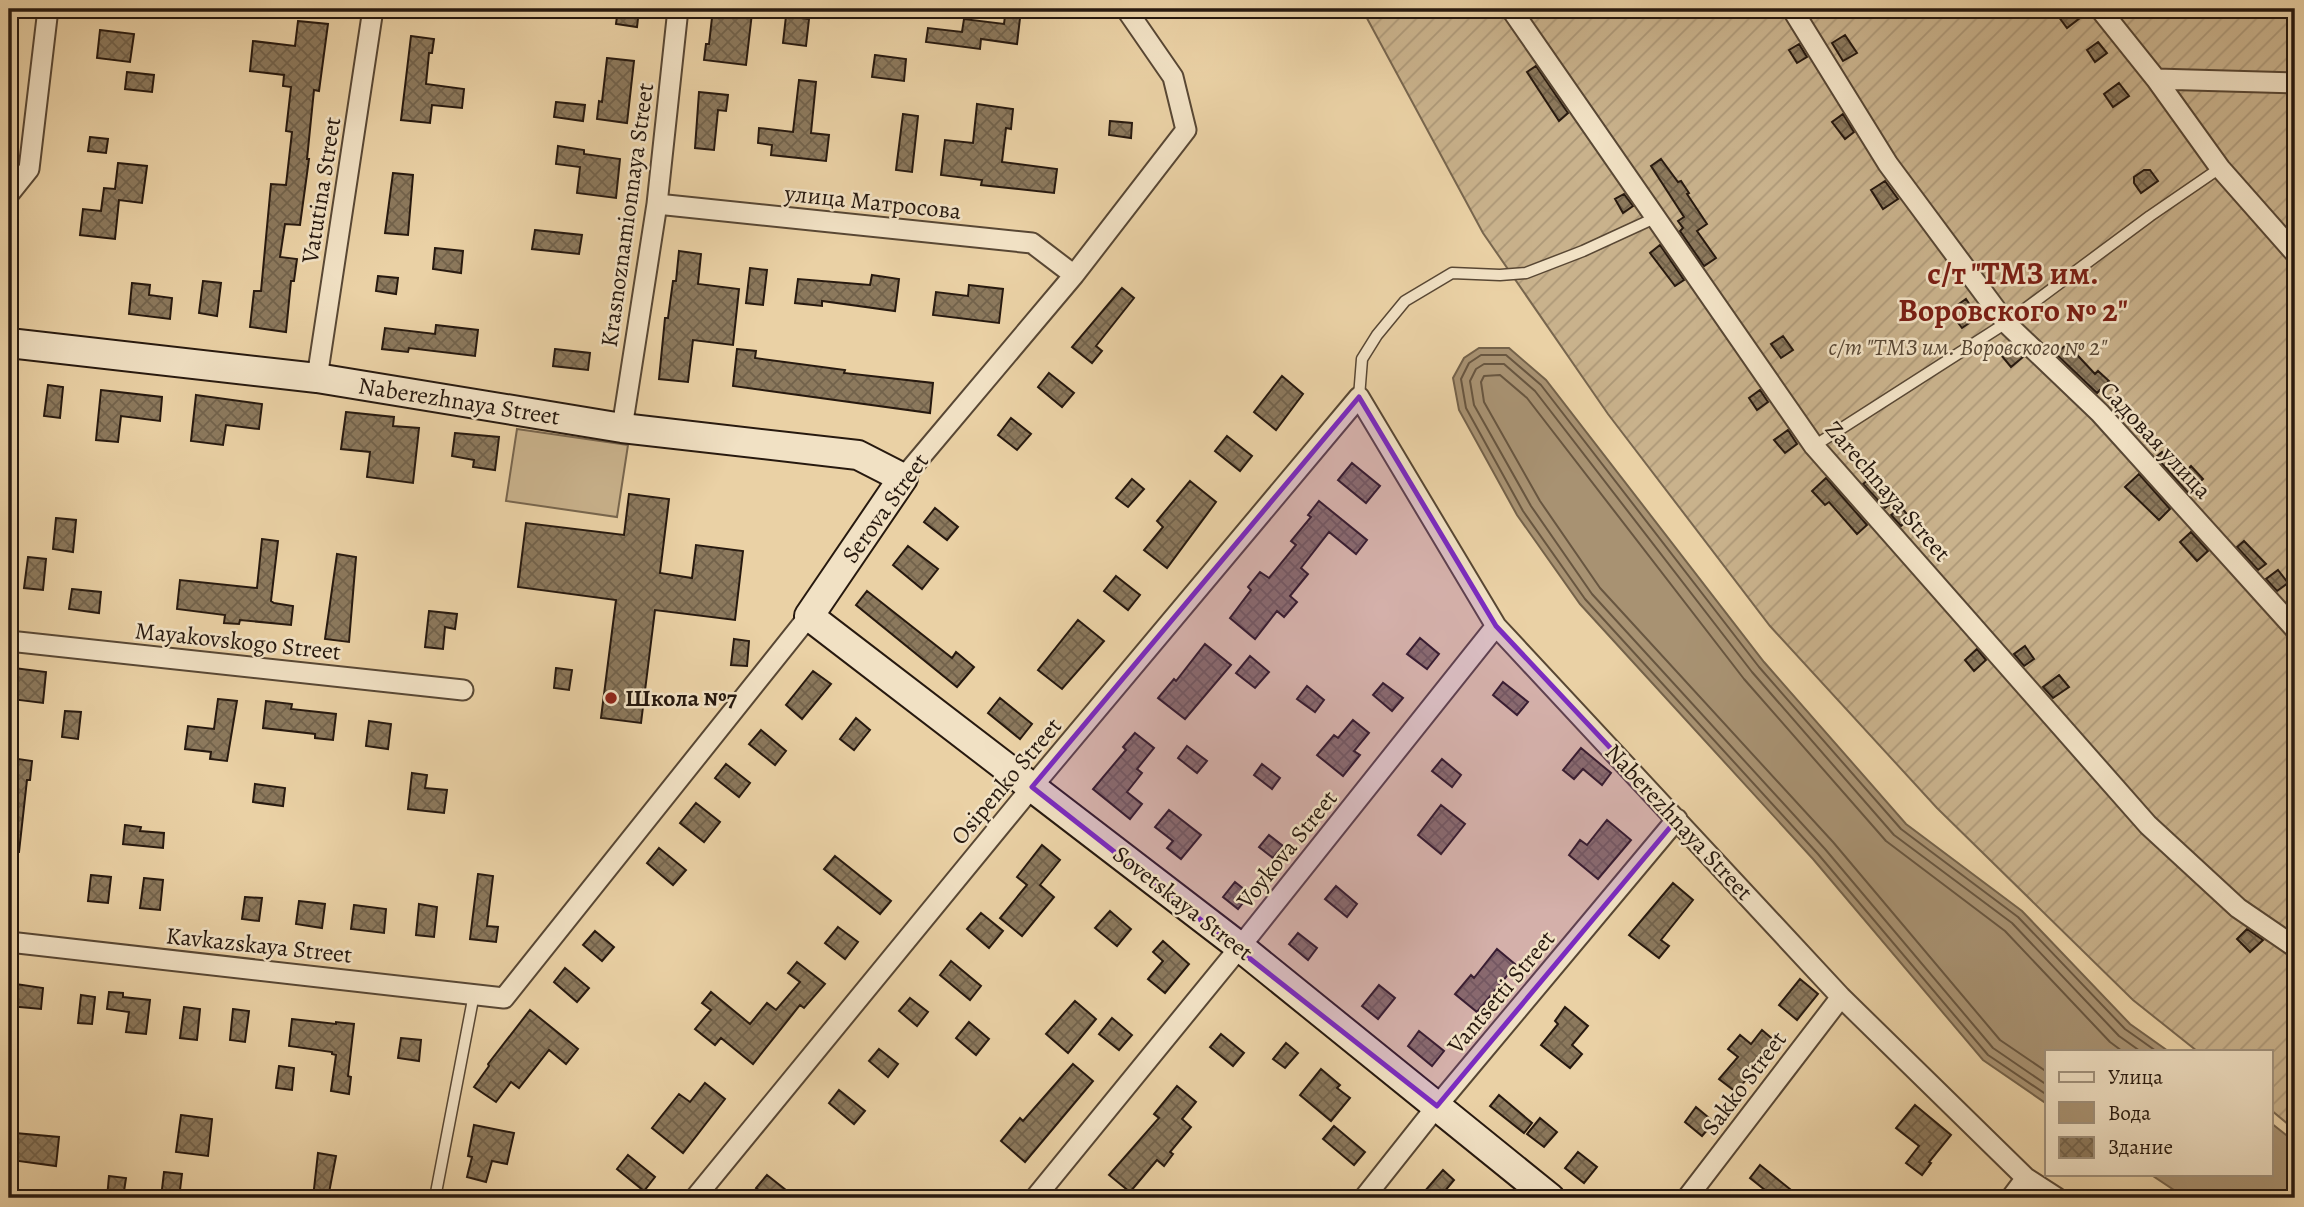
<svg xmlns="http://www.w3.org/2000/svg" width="2304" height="1207" viewBox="0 0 2304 1207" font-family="Alegreya,serif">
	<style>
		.grass { fill: #c9b28c; stroke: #78664e; stroke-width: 2 }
		.garden { fill: url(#garden-furrows); stroke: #78664e; stroke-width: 2 }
		.water { fill: #a89272; stroke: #74624a; stroke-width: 2 }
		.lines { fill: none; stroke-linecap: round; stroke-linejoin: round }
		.shore { stroke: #685640; stroke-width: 2 }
		.building { fill: url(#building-cross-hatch); stroke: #27190f; stroke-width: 2 }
		.lane-casing { stroke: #584734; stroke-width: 13 }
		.street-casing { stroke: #584734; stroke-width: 23 }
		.secondary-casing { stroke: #27190f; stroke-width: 32 }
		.lane { stroke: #f1e1c4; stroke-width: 10 }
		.street { stroke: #f1e1c4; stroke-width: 19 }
		.secondary { stroke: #f1e1c4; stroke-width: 28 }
		.marked { fill: #7b2cbf; fill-opacity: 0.2; stroke: #7b2cbf; stroke-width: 5; stroke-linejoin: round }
		.poi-dot { fill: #8f2418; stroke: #f1e1c4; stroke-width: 2.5 }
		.labels { text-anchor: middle; stroke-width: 5; stroke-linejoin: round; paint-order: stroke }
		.street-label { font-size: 24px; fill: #27190f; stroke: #f1e1c4 }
		.park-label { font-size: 24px; font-style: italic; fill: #584734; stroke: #f1e1c4 }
		.poi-label { font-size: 24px; font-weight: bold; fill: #27190f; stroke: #f1e1c4; text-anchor: start }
		.district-label { font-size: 32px; font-weight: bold; fill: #7a1f14; stroke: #f1e1c4 }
	</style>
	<defs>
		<pattern id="garden-furrows" width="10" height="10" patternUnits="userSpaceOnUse" patternTransform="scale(1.75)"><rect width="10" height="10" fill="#c9b28c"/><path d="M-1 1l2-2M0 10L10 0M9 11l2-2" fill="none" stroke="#ad9878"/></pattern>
		<pattern id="building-cross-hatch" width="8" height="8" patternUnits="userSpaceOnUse" patternTransform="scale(1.75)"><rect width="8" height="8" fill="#8c795d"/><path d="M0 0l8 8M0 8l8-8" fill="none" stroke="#72624b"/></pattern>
	</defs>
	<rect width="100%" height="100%" fill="#ead1a5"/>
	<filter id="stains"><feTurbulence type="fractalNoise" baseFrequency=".00286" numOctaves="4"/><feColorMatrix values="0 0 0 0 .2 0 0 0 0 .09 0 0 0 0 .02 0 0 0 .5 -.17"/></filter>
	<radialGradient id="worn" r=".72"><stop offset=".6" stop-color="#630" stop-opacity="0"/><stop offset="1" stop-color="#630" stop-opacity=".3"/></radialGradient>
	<path class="grass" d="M517,429L628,445L617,517L506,501Z"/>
	<path class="garden" d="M1362,9H2295V1130L2271,1110V1051H2197L2133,1000L1937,808L1770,626L1608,414L1483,233Z"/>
	<path class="water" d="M1479,348H1509L1546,380L1764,662L1906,824L2022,911L2130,1024L2168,1051H2047V1104L1983,1060L1813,859L1580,604L1517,515L1459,410L1453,378L1464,358Z
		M2271,1123L2295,1142V1198H2186L2150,1174H2271Z"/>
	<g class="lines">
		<path class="shore" d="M2047,1072L2000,1040L1833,842L1600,588L1540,501L1484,402L1481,382L1484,376L1500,375L1527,398L1744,679L1886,841L2005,931L2110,1042L2122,1051
			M2047,1085L1993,1048L1825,849L1592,594L1531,506L1474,405L1470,381L1476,369L1484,364H1504L1535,391L1752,672L1894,835L2012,923L2119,1036L2140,1051
			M2047,1095L1988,1055L1818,854L1585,599L1523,511L1466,408L1461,379L1469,363L1481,355H1506L1541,385L1759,667L1901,829L2018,917L2125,1029L2156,1051"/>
	</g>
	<path class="building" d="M618,9L639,10L637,27L616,24Z
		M713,9H733V11L752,13L746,65L704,60L706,44H709Z
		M2053,9H2073L2080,18L2067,28Z
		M786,16L809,19L806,46L783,43Z
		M1005,16L1020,18L1017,44L981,39L980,49L926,42L928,28L962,32L964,19L1004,24Z
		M298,21L328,24L319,91L314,90L307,159H309L300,225L285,224L280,257L297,259L294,281H291L286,332L250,327L254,291H261L271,184L286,185L292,132L286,131L291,87L283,86L284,75L250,71L253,41L295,46Z
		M100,30L134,34L130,62L97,58Z
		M1845,35L1857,53L1843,61L1832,43Z
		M411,36L434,39L432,53H429L426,84L464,89L462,108L432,105L430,123L401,120Z
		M2098,42L2107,53L2095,62L2087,50Z
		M1799,44L1807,57L1797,63L1789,50Z
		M875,55L906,59L904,81L872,77Z
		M607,58L634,61L627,123L597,119L599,101L602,102Z
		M1536,66L1568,113L1559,121L1527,72Z
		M127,72L154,75L152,92L125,89Z
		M799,80L816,82L811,133L829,135L826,161L771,155L772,145L758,143L759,128L793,132Z
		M2119,83L2129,96L2113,107L2104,94Z
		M699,92L728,95L726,111L718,110L714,150L695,148Z
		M556,102L585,105L583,121L554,117Z
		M977,104L1013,109L1011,129L1006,128L1002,162L1057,169L1054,193L981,185L982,180L941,175L945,140L973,143Z
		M903,114L918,116L912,172L896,170Z
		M1843,114L1854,132L1845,139L1832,122Z
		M1110,121L1132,123L1131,138L1109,135Z
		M90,137L108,139L106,153L88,151Z
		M558,146L584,150V154L620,159L616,198L577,193L580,167L556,164Z
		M1661,159L1678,182L1681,181L1689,193L1687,194L1707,224L1697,231L1716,258L1704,266L1680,231L1683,228L1678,221L1684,217L1651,166Z
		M118,163L147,166L142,203L119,200L115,239L80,235L83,209L101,211L104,188L115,189Z
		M2144,170H2150L2158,181L2141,193L2134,183V177Z
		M393,173L413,175L408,235L385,233Z
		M1885,181L1898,199L1883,209L1871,190Z
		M1624,194L1633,206L1623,213L1615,199Z
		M535,230L582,235L579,254L532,249Z
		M1660,245L1684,280L1675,286L1650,253Z
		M435,248L463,251L461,273L433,269Z
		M679,251L701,254L698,284L739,289L733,345L693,340L688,382L659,379L665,318H668L673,281H676Z
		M750,268L767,270L763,305L746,303Z
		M872,275L899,279L895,311L822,301V306L795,303L798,279L870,285Z
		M378,276L398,278L396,294L376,291Z
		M203,281L221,283L217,316L199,313Z
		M132,283L150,285L149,295L172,298L170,319L129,314Z
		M969,285L1003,289L999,323L933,315L936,292L968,296Z
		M1122,288L1134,298L1096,346L1102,351L1092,363L1072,347Z
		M1966,299L1978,317L1962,328L1949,311Z
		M436,325L478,330L475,356L409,348L408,352L382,349L385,328L435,334Z
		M1783,336L1793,350L1781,358L1771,344Z
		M2067,344L2095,374L2098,371L2109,381L2097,393L2056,354Z
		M2012,346L2023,357L2011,367L2001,355Z
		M555,349L590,353L588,370L553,366Z
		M737,349L756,351L755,358L845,370L844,373L933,383L930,413L733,386Z
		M1049,373L1074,393L1062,407L1038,387Z
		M1282,376L1303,394L1276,430L1254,412Z
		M48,385L63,387L60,418L44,416Z
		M101,390L162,397L160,421L121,416L118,442L96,440Z
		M1760,390L1768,402L1757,410L1749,398Z
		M196,395L262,404L259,429L226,425L223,445L191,441Z
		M346,412L394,417L393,426L419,428L413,483L367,477L370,452L341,449Z
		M1011,418L1031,434L1017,450L998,435Z
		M1788,430L1797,444L1785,453L1774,440Z
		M455,433L499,437L495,470L473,467L474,460L452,456Z
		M1227,436L1252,456L1240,471L1215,451Z
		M2162,452L2182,475L2191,466L2203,479L2188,493L2156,457Z
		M1352,463L1380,486L1366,503L1338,480Z
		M2139,474L2170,509L2159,520L2125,487Z
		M1826,478L1867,525L1857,534L1829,502L1825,505L1812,491Z
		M1132,479L1144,489L1128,507L1116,498Z
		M1869,479L1890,504L1885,508L1863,484Z
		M1190,481L1216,502L1167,568L1144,550L1163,527L1157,521Z
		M629,494L669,499L660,573L692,578L696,545L743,551L735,620L655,610L641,723L601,718L616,600L518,587L526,523L624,535Z
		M1319,501L1367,540L1356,554L1329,532L1301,568L1308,574L1290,596L1297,602L1284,617L1277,611L1255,639L1230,618L1251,590L1248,587L1260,572L1269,578L1296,545L1291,541L1311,517L1308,515Z
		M1901,507L1910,518L1901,526L1891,515Z
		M935,508L958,527L947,540L924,522Z
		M56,518L76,520L73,552L53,549Z
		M2191,532L2208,551L2197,561L2180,542Z
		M262,539L278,541L271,601L274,603L293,606L291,625L240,620L239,624L224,623L225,615L177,609L180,580L257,588Z
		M2244,541L2266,564L2258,570L2237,547Z
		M908,546L938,569L922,589L893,565Z
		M337,554L356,557L349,642L325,639Z
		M28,557L46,559L43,590L24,588Z
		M2278,570L2288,583L2277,591L2266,579Z
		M1116,576L1140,595L1128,610L1104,591Z
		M72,589L101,592L99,613L69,609Z
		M867,591L952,658L956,652L974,667L957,687L856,605Z
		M429,611L457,614L455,629L445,627L443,649L425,647Z
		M1078,620L1104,641L1062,689L1038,670Z
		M1420,638L1439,654L1427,669L1407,654Z
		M734,639L749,641L747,666L731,665Z
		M1205,644L1231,665L1185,719L1158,698L1174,679L1176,681Z
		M2025,646L2034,659L2024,666L2014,654Z
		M1977,649L1986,660L1974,671L1965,660Z
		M1250,656L1269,672L1255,688L1236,673Z
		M14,668L46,672L43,703L11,699Z
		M556,668L572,670L569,690L554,688Z
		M813,671L831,684L802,719L786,705Z
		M2059,675L2069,687L2053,698L2043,687Z
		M1503,682L1528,702L1517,715L1493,695Z
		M1383,683L1403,698L1392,711L1373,695Z
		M1307,686L1324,700L1315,712L1297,699Z
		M1000,698L1032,724L1020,739L988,713Z
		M218,699L237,701L227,761L210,759L211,752L185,749L188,726L214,729Z
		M266,701L292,704L291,709L336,714L333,740L315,738V734L263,728Z
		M65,711L81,712L78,739L62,737Z
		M856,718L870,730L854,750L840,739Z
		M1353,720L1369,733L1354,751L1360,755L1343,776L1317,755L1334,735L1338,738Z
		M369,721L391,724L388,749L366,746Z
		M761,730L786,751L775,765L749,744Z
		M1135,733L1154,748L1137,769L1142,773L1127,792L1142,804L1130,819L1093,789L1126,750L1123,747Z
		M1187,746L1207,761L1197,773L1178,758Z
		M1581,748L1611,773L1602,785L1583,769L1574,779L1563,770Z
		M11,758L32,761L30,780H27L19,852H9Z
		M1442,759L1461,775L1452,787L1432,771Z
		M726,764L750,783L739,797L715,778Z
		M1262,764L1280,778L1272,789L1254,775Z
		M412,773L427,775L425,788L447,790L444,813L408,809Z
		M255,784L285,788L283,806L253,802Z
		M696,803L720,822L704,842L680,823Z
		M1441,805L1465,824L1441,854L1418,835Z
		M1169,810L1201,835L1181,859L1167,848L1173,841L1155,827Z
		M1607,820L1631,840L1598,879L1569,855L1580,840L1587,845Z
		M125,825L141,827L140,831L164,833L163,848L123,844Z
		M1269,835L1283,846L1273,858L1259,847Z
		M1042,845L1060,860L1040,885L1054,897L1022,936L1000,918L1027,885L1017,877Z
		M659,848L686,870L673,885L647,863Z
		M835,856L891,901L880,914L824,869Z
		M478,874L493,876L487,926L498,927L496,942L470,939Z
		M91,875L111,877L108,903L88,901Z
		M144,878L163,880L160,910L140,908Z
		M1235,882L1250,894L1238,909L1223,897Z
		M1673,883L1693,900L1661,940L1669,946L1659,958L1629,935Z
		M1336,886L1357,904L1347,917L1325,899Z
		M245,897L262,898L259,921L242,919Z
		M299,901L325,904L322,928L296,924Z
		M419,904L437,907L434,937L416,935Z
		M354,905L386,909L384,933L351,929Z
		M1110,911L1131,929L1117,946L1095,928Z
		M981,913L1003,931L989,948L967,929Z
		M838,927L858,942L845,959L825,943Z
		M2247,929L2263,940L2250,952L2237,939Z
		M595,931L614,947L602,961L583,945Z
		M1298,933L1317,948L1308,960L1289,944Z
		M1163,941L1189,964L1165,993L1148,979L1163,961L1153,952Z
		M1497,949L1516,965L1477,1012L1455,994L1471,975L1474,978Z
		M951,961L981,986L970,1000L940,975Z
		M797,962L825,984L804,1008L800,1005L753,1064L721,1038L715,1045L695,1029L711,1010L702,1003L711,992L750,1024L767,1003L776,1010L800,982L788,973Z
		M565,968L589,988L577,1002L554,982Z
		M1800,979L1818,994L1797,1020L1779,1005Z
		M9,983L43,988L41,1009L9,1006Z
		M1379,985L1395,998L1378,1019L1362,1006Z
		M109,992L123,993V997L150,1000L146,1034L126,1032L129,1012L107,1009Z
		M81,995L95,997L92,1024L78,1023Z
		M910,998L928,1012L917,1026L899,1011Z
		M1075,1001L1096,1019L1068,1053L1046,1034Z
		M184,1007L200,1009L197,1040L180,1038Z
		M1565,1007L1588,1026L1572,1045L1582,1054L1570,1068L1541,1045L1558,1024L1555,1021Z
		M233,1009L249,1011L245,1042L230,1040Z
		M530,1010L578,1049L566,1064L549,1050L519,1088L511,1082L496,1102L474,1087L489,1066L488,1064Z
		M1112,1018L1132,1035L1119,1050L1099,1034Z
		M292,1019L336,1024V1022L354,1024L348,1076L351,1077L349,1094L331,1091L336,1055L332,1054V1052L289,1046Z
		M969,1022L989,1039L976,1055L956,1038Z
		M1762,1030L1776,1042L1736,1092L1719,1079L1738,1057L1728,1049L1740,1035L1751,1044Z
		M1419,1031L1444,1051L1432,1066L1408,1046Z
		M1221,1034L1244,1053L1233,1066L1210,1047Z
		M401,1038L421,1040L419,1061L398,1058Z
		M1286,1043L1298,1053L1285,1068L1273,1059Z
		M879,1049L898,1064L888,1077L869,1061Z
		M1073,1064L1093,1081L1025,1162L1001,1141L1020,1118L1023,1121Z
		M279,1066L294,1068L292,1090L276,1088Z
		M1321,1069L1340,1085L1337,1088L1350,1098L1331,1121L1300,1095Z
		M705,1083L725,1099L683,1153L652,1128L679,1094L690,1102Z
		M1177,1086L1196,1102L1182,1119L1191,1127L1170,1152L1173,1154L1164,1166L1157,1160L1130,1192L1109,1175L1159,1118L1154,1114Z
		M839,1090L865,1111L854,1124L829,1103Z
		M1499,1095L1532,1123L1524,1133L1490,1106Z
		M1915,1105L1951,1135L1929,1162L1931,1163L1922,1175L1906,1163L1919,1146L1896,1128Z
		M1696,1107L1714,1122L1702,1136L1685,1122Z
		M181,1115L212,1119L208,1156L176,1152Z
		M1540,1118L1557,1132L1544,1147L1527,1134Z
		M474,1125L514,1133L507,1164L492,1161L486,1182L467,1177L472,1157L468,1156Z
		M1334,1126L1365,1152L1354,1165L1323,1139Z
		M15,1133L59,1137L56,1166L11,1160Z
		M1578,1152L1597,1167L1584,1183L1565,1168Z
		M318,1153L336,1156L328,1198H313Z
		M628,1155L655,1177L644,1191L617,1169Z
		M1760,1165L1801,1198H1775L1750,1178Z
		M1443,1170L1454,1180L1439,1198H1433L1425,1191Z
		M164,1172L182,1174L179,1198H161Z
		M767,1175L796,1198H769L756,1188Z
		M109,1176L126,1178L123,1198H107Z"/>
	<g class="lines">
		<defs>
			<path id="lane" d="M1359,397L1362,359L1377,335L1405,301L1452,273L1500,275L1526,273L1583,251L1657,217
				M1814,446L2006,323L2150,216L2220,168
				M435,1198L474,994"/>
			<path id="street" d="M1511,9L1814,446L2148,825L2238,908L2295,947
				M1792,9L1888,164L2006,323L2100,413L2295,629
				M2100,9L2156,79L2220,168L2295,253
				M2156,79L2295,83
				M9,194L29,169L48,9
				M657,204L1032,243L1074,275
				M317,378L373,9
				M622,428L657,204L678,9
				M903,478L1074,275L1186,130L1173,77L1126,9
				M9,641L463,690
				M9,942L504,998L809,616
				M695,1198L1032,787L1359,397L1496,626L1841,997L2026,1178L2057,1198
				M1035,1198L1240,947L1496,626
				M1364,1198L1437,1106L1677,819
				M1687,1198L1841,997
				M2011,1198L2026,1178"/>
			<path id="secondary" d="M9,343L317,378L622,428L858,455L903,478L809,616L1240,947L1550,1198"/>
		</defs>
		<use href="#lane" class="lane-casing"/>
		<use href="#street" class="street-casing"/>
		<use href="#secondary" class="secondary-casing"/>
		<use href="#lane" class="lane"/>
		<use href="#street" class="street"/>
		<use href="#secondary" class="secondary"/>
	</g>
	<path class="marked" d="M1359,397L1496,626L1677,819L1437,1106L1032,787Z"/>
	<circle class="poi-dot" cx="611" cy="698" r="7"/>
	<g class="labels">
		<g class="street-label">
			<text transform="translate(321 190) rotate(-81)" y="8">Vatutina Street</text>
			<text transform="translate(873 202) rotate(6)" y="8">улица Матросова</text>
			<text transform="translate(627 215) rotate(-82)" y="8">Krasnoznamionnaya Street</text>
			<text transform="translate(459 401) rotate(9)" y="8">Naberezhnaya Street</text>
			<text transform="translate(2156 440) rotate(47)" y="8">Садовая улица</text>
			<text transform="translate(1888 491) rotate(49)" y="8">Zarechnaya Street</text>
			<text transform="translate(885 508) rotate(-54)" y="8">Serova Street</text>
			<text transform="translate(238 641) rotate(6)" y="8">Mayakovskogo Street</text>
			<text transform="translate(1006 781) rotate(-50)" y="8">Osipenko Street</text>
			<text transform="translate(1679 822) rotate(47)" y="8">Naberezhnaya Street</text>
			<text transform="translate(1287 849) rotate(-51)" y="8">Voykova Street</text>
			<text transform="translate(1183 903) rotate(38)" y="8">Sovetskaya Street</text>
			<text transform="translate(259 945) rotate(6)" y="8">Kavkazskaya Street</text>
			<text transform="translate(1501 992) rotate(-50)" y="8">Vantsetti Street</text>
			<text transform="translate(1744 1083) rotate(-53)" y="8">Sakko Street</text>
		</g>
		<g class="park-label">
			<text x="1968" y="355">с/т "ТМЗ им. Воровского № 2"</text>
		</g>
		<g class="poi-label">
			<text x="625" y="706">Школа №7</text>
		</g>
		<g class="district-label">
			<text x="2013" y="284">с/т "ТМЗ им.<tspan x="2013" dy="37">Воровского № 2"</tspan></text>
		</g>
	</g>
	<rect width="2304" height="1207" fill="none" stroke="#ead1a5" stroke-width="35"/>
	<rect x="10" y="10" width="2283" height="1186" fill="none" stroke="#27190f" stroke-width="3.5"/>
	<rect x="18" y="18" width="2269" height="1172" fill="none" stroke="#27190f" stroke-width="2"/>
	<rect x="2045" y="1050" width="228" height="126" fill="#f1e1c4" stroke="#a0917c" stroke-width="2"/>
	<rect x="2059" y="1072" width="35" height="10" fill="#f1e1c4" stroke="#a0917c" stroke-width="2"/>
	<text x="2108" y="1084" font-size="21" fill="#27190f">Улица</text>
	<rect x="2059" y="1102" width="35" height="21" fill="#a89272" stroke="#a0917c" stroke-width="2"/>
	<text x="2108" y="1120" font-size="21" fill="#27190f">Вода</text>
	<rect x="2059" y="1137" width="35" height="21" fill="url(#building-cross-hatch)" stroke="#a0917c" stroke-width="2"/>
	<text x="2108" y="1154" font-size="21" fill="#27190f">Здание</text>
	<rect width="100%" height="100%" filter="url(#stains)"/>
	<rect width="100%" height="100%" fill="url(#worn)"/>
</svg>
